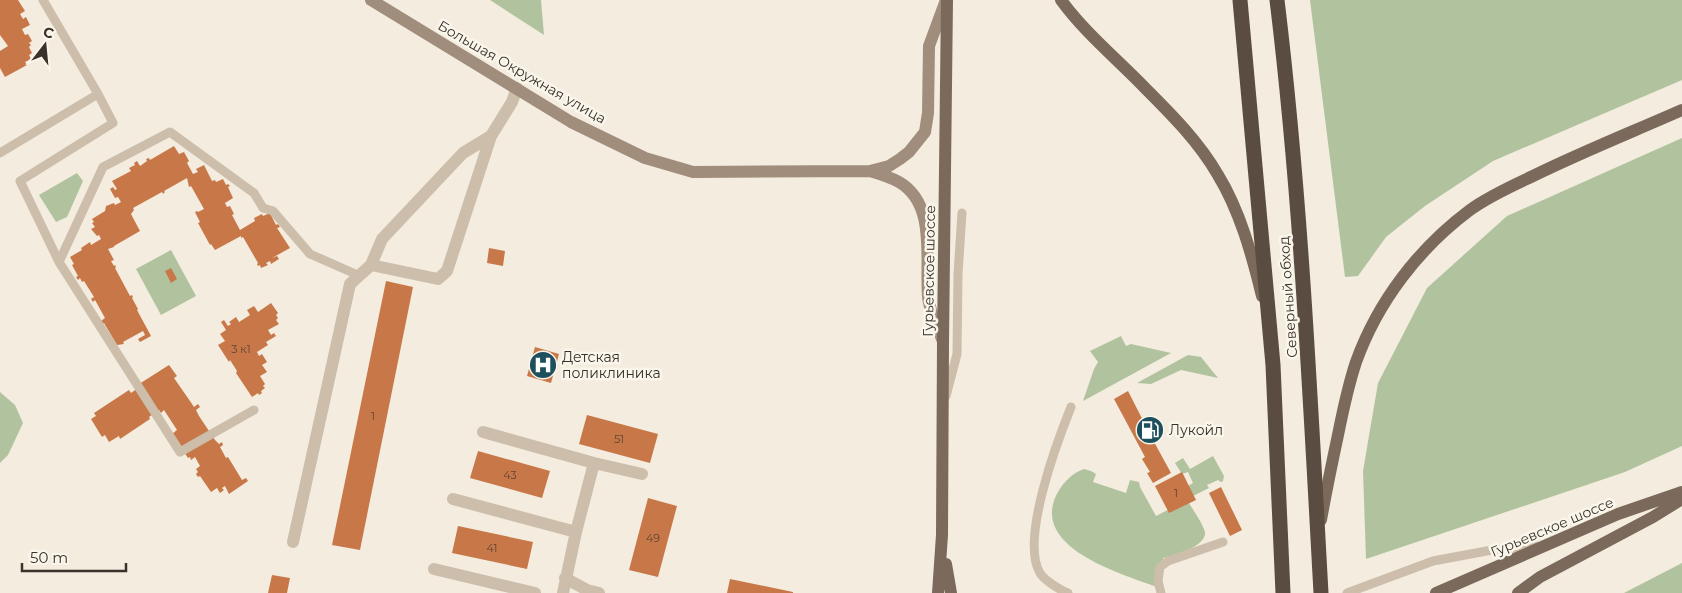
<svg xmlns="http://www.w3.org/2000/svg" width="1682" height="593" viewBox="0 0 1682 593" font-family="Montserrat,sans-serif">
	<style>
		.green { fill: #b1c39e }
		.building { fill: #c87848 }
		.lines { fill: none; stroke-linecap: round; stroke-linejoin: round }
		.lane { stroke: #ccbeaa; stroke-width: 9 }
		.street { stroke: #ccbeaa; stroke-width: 12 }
		.secondary { stroke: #a08d7b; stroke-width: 12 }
		.primary { stroke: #7b6a5b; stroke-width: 12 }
		.highway { stroke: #5a4c41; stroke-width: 15 }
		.labels { text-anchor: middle; stroke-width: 5; stroke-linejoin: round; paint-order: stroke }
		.number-label { font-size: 11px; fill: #5d4332 }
		.street-label { font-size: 14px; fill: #39312a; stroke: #faf6eb }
		.poi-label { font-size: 14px; fill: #39312a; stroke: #faf6eb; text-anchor: start }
	</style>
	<rect width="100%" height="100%" fill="#f3ecdf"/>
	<path class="green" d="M490,0H541L544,35Z
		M1310,0H1682V80L1493,161L1425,206L1386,237L1358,276L1345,277Z
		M1682,138V446L1625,472L1366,559L1363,471L1378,383L1427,288L1507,216Z
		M77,173L83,181L67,217L56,222L39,195Z
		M171,250L196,296L161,315L136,269Z
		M1121,336L1126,346L1131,344L1171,353L1083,401L1094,369L1098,362L1090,351Z
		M1188,355L1201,357L1218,378L1181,370L1151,384L1137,383Z
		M0,392L15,405L23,423L8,455L0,463Z
		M1213,456L1224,476L1223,481L1221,482L1218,480L1207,485L1209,488L1193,496L1188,486L1193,483L1188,472L1182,474L1175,463L1183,458L1190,469Z
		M1084,469L1091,471L1096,474L1093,482L1126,493L1130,480L1139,482L1140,487L1156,516L1187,500C1192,508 1203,524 1205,532C1207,546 1174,556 1163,558V575L1160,588C1126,575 1034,550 1055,498C1060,486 1071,473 1084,469Z
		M1682,563V593H1624Z"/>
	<path class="building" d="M0,0H18L25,11L20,14L23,19L26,17L30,25L22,29L25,35L28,34L32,41L29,43L31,45L29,47L32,53L29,55L31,59L25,62L27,65L5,77L0,68V51L8,46L0,35Z
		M174,146L179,154L184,152L189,161L187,163L193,174L198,172L196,169L204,165L212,181L215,180L216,182L223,179L226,185L228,184L230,186L228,187L233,198L225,203L227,207L230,206L234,214L232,215L240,230L255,221L254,218L262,214L263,216L270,213L276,225L278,224L280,227L277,228L290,248L272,258L277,256L279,259L271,264L270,261L266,263L268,265L261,268L260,265L258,266L257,264L258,263L243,237L241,238V236L215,250L211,244L210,245L198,223L200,222L195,212L197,211L198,212L204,209L191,186L189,187L187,178L164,191L165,192L163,194L162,192L133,208L134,210L131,214L140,231L114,246V247L108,249L114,260L111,261L114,266L115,265L116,267L115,268L130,296L132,295L133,297L132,298L138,309L137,310L151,336L140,342L138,339L145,335L143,331L123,342L124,344L117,345L104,323L102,324L101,321L105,318L95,300L93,302L91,299L94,297L84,281L82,282L80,278L78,280L76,277L78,276L72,265L74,264L70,257L82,250L81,248L90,242L91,245L101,239L99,235L97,236L91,229L95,227L92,223L94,222L92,219L105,211L106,206L114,203L115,205L121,202L118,197L115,198L110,189L113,187L115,190L117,189L112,181L131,171L129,168L135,165L134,163L137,161L140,166L147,161L146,159L149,158L150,160Z
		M489,248L505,251L503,266L487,263Z
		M171,268L177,279L171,283L165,271Z
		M386,281L413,287L360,550L332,545Z
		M271,303L278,313L276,315L278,318L276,320L279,324L268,330L271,335L274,333L276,336L266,342L268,345L257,352L259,356L262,354L267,362L262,365L267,372L260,376L265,384L263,386L265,388L261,391L262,393L259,395L258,393L252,397L236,373L237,371L230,360L229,362L218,345L225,341L220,334L226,330L221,322L224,320L228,326L231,324L229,322L236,317L239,322L250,315L247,310L254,306L258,312Z
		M535,347L559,354L551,383L527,376Z
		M169,365L177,376L174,378L190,401L194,407L198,404L200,407L196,410L199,416L215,440L219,444L222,442L223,445L220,447L226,458L228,457L242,480L246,478L248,481L229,494L225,486L222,488L224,490L220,493L217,488L211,492L200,476L198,477L196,474L198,472L196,469L200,466L195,457L191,460L190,457L188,458L172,434L177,430L164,410L161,413L159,410L149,417L150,419L120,439L119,436L109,442L105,435L102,437L91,419L96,416L94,413L129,390L131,393L138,388L136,386Z
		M1128,391L1153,440L1171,473L1153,483L1147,473L1150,472L1142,459L1145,457L1114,399Z
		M587,415L658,434L650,463L579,444Z
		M478,451L550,471L542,498L470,478Z
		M1182,472L1196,500L1169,513L1155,486Z
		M1221,487L1242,530L1230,536L1209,493Z
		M648,498L677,506L658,577L629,570Z
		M458,526L533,542L527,569L452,553Z
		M272,575L290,578L287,593H268Z
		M730,579L793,592V593H727Z"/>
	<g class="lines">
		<path class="lane" d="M98,94L113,123L20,181L59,262L180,452L254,410
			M0,153L98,94L43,0
			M59,262L103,167L170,132L254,193L263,208L273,211L310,254L360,276
			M946,396L957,354L958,274L962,213
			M1068,593C1060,590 1044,580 1040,573C1020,540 1057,442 1071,407
			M1161,593L1158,581L1160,567L1168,561L1223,542
			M1347,593L1433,561L1492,550L1537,546"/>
		<path class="street" d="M371,265L438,279L447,271L491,136L512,102L517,88
			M483,432L594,463L642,474
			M453,499L576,532
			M293,542L350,284L371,265L382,239L463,153L491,136
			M434,569L535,593
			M565,578L587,590L599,593
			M563,593L576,532L594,463"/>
		<path class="secondary" d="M371,0L571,122L645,158L693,172L870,171L889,166L900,159L909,152L925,132L928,113L929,46L946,0
			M870,171C880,174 890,177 899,182C937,204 925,259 928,296C929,310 937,326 942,339"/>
		<path class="primary" d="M1061,0C1085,33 1117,59 1145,88C1172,115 1199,142 1218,175C1240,211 1252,255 1262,296
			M1321,520C1326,492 1332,463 1338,435C1343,410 1348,386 1356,362C1378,301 1419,248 1470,210C1489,196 1512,186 1533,176C1582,152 1632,132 1682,110
			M946,564L951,593
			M938,593L942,535L943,342L947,0
			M1436,593L1618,514L1682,492
			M1518,593L1540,577L1653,517L1682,499"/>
		<path class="highway" d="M1240,0L1273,365L1283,593
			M1277,0C1301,197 1310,395 1321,593"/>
	</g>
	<defs>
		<symbol id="hospital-disc" viewBox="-11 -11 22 22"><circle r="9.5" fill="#1e4f5c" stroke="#faf6eb"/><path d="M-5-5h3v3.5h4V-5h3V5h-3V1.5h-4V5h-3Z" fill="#fff"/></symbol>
		<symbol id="fuel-disc" viewBox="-11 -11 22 22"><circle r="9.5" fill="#1e4f5c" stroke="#faf6eb"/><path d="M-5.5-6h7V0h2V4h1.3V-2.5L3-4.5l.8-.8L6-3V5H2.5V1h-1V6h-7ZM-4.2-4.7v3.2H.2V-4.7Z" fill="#fff"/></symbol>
	</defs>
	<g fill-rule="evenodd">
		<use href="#hospital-disc" x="527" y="349" width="32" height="32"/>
		<use href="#fuel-disc" x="1134" y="414" width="32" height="32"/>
	</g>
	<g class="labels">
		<g class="number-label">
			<text x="241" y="353">3 к1</text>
			<text x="373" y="420">1</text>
			<text x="619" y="443">51</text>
			<text x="510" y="479">43</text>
			<text x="1176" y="497">1</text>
			<text x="653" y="542">49</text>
			<text x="492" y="552">41</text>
		</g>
		<g class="street-label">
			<text transform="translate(522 72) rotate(30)" y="5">Большая Окружная улица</text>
			<text transform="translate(929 271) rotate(-89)" y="5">Гурьевское шоссе</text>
			<text transform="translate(1288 297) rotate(-94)" y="5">Северный обход</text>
			<text transform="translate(1552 527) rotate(-23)" y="5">Гурьевское шоссе</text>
		</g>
		<g class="poi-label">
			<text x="562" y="362">Детская<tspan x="562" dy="16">поликлиника</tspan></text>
			<text x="1169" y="435">Лукойл</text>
		</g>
	</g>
	<g transform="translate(45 45) rotate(16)" stroke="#faf6eb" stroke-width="4" paint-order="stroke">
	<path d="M0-4L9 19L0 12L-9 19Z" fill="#39312a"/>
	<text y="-8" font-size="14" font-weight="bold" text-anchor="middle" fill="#39312a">С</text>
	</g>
	<path d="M22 563v8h104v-8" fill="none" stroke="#39312a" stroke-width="2.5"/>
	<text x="30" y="563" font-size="15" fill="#39312a" stroke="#faf6eb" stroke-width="4" paint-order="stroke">50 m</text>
</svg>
